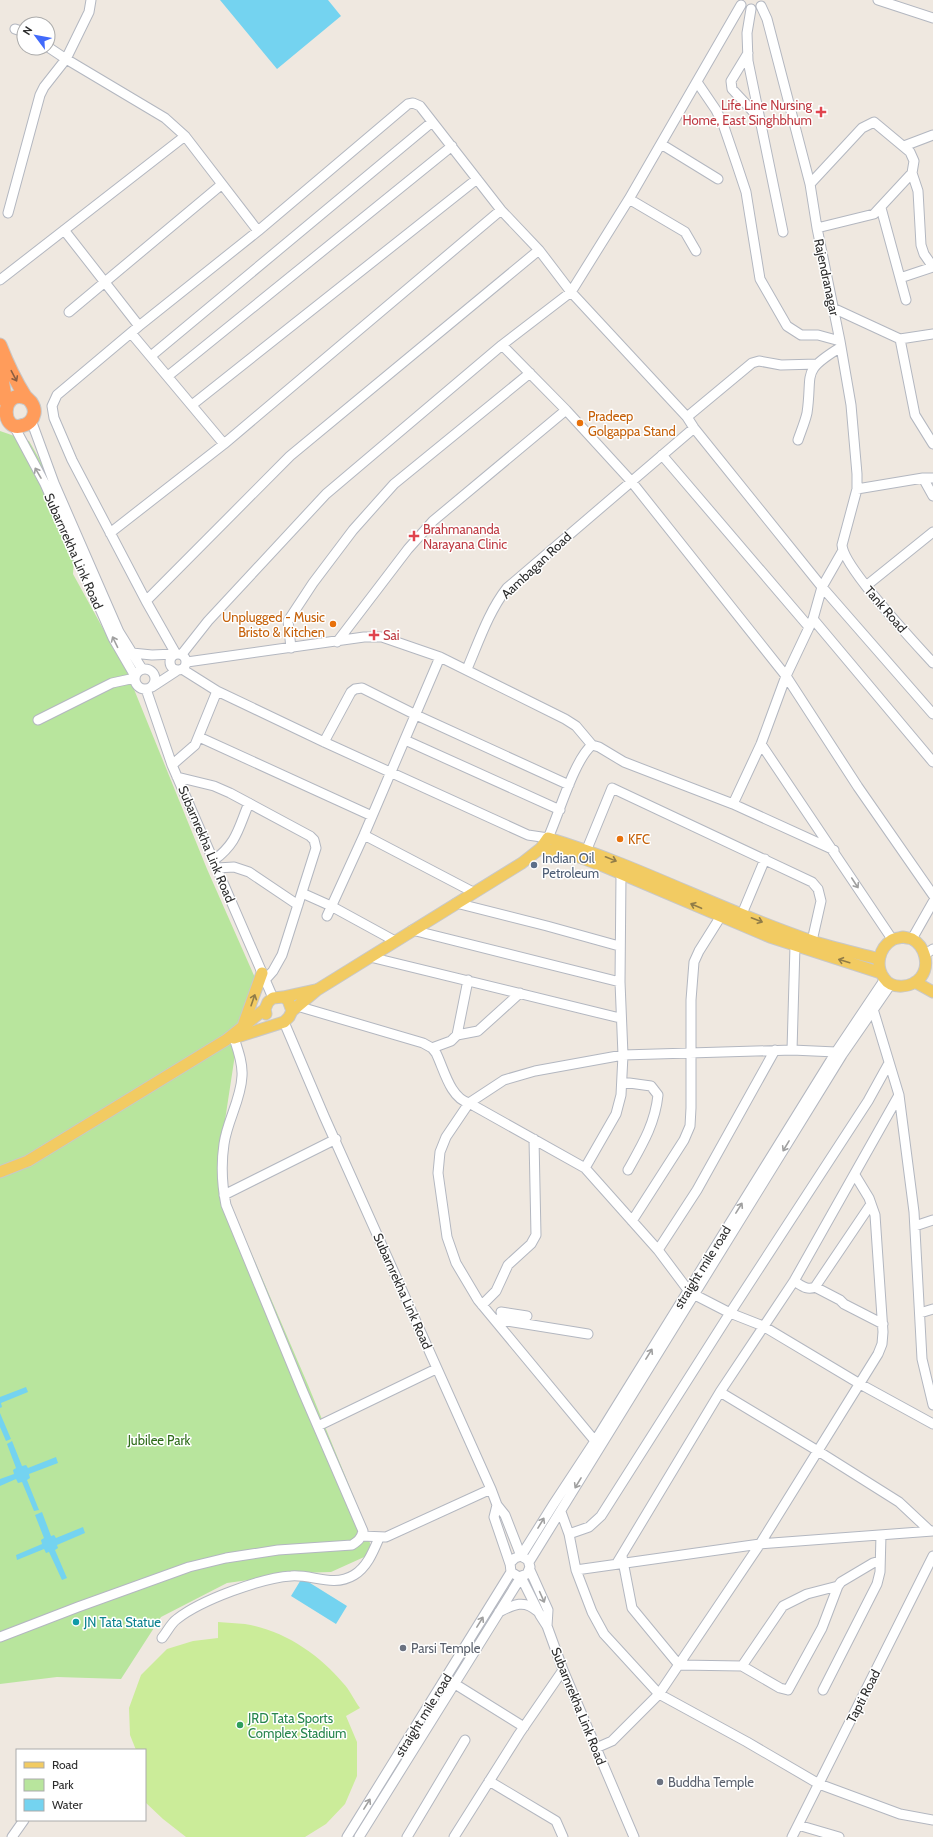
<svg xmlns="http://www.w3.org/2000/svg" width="933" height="1837" viewBox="0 0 933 1837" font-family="Cabin,sans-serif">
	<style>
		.green { fill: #b8e59d }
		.pitch { fill: #cbec99 }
		.water { fill: #74d3f0 }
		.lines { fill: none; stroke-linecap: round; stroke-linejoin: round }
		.minor-casing { stroke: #b3b7c0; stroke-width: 11 }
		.major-casing { stroke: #c8c8c8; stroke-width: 13 }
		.highway-casing { stroke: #c8c8c8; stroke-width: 15 }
		.minor { stroke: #fff; stroke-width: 9 }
		.major { stroke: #f2cb62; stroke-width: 11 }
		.highway { stroke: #ff9c5b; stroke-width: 13 }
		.oneway { stroke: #8c5f42 }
		.oneway2 { stroke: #a0a0a0 }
		.oneway3 { stroke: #907c48 }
		.health-dot { fill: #e0444e; stroke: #fff; stroke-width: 1.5 }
		.food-dot { fill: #e8710a; stroke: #fff; stroke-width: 1.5 }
		.service-dot { fill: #5c6f8a; stroke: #fff; stroke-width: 1.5 }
		.culture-dot { fill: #0f9aa8; stroke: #fff; stroke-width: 1.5 }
		.worship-dot { fill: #6b7280; stroke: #fff; stroke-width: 1.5 }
		.leisure-dot { fill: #2e9e5b; stroke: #fff; stroke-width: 1.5 }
		.labels { text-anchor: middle; stroke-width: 3; stroke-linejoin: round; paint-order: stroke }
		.health-label { font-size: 13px; fill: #be3a42; stroke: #fff; text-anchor: start }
		.street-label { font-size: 13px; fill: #2d2d2d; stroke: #fff }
		.food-label { font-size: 13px; fill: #c56008; stroke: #fff; text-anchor: start }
		.service-label { font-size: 13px; fill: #4e5e75; stroke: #fff; text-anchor: start }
		.park-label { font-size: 13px; fill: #2f6d1b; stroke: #fff }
		.culture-label { font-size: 13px; fill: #0d838f; stroke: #fff; text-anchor: start }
		.worship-label { font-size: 13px; fill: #5b616d; stroke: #fff; text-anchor: start }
		.leisure-label { font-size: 13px; fill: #27864d; stroke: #fff; text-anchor: start }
	</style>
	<rect width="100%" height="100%" fill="#efe8e0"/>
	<path class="green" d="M0,431L29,441L56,488L75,545L73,574L127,672L207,869L260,989L236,1048L222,1140L229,1201L308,1385L362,1517L373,1553L331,1572L298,1573L227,1583L161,1617L121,1679L57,1677L0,1684Z"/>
	<path class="pitch" d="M218,1622C227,1623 236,1623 245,1624C283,1630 319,1654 343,1683C350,1690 354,1700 360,1708L346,1716L357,1742V1776L345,1804L326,1824L305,1837H186L163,1819L145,1802V1750H136L130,1735L129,1708L141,1675L167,1649L193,1641L218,1638Z"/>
	<path class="water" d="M220,0H328L341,16L277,69Z
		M26,1387L28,1392L1,1403L2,1407L0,1408V1397Z
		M0,1413L11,1439L6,1441L0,1427Z
		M12,1441L22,1466L26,1465L28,1468L56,1457L58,1463L29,1474L30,1478L27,1480L39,1510L34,1511L22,1482L18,1483L16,1479L0,1486V1479L14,1474L13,1470L16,1468L7,1444Z
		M42,1512L51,1536L54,1535L56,1538L83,1527L85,1533L57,1545L58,1548L55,1550L67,1578L62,1580L49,1552L46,1553L44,1549L17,1560L16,1555L42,1544L41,1540L44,1538L35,1515Z
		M302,1578L347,1606L336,1624L291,1596Z"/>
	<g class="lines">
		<defs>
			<path id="minor" d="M91,0L89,12L66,59L165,118L185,136L258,231
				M878,0L933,18
				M761,6L767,19L810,184L817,228L840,341L851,405L857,474V489L842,545C843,567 915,643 933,663
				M751,9L747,33L748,61L783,232
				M15,29L24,32
				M748,53L731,81L732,89L759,118
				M697,82L716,110L723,124L737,165L746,192L760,279L787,326L801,335H818L840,341
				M661,144L718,179
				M904,146L933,135
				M810,184L862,128L874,122L910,152L914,161L912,173
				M629,199L685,232L696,251
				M881,208L906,300
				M8,213L40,95L44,87L66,59L48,47
				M817,228L874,214L912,173L918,191L921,245L924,254L933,267
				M64,230L139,326
				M900,278L933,267
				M0,280L185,136
				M833,308L900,339L933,334
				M69,312L221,185
				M131,333L224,444
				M900,339L915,415L933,444
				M502,345L566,410L631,481L786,676L858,787L933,895
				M151,356L432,122
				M168,376L452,146
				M192,405L477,179
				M687,417L752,363L759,361L781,365L817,364
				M31,420L54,483L119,632L142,669
				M14,426L45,484L113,638L135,676
				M798,440C801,431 805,422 807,413C813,372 800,372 841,347
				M662,455L809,627
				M923,478L933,496
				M857,489L923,478H933
				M110,533L224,444L501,210
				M866,586L933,532
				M146,601L290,456L539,250
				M813,619L933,762
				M337,642L408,549L433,521L566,410
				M291,648L288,621L313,583L353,530L394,484L530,373
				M132,653L152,655L175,654
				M170 662a8 8 0 1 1 16 0a8 8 0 1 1-16 0Z
				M176,654L146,601L72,460L54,418L52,406L57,395L139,326L258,231L408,104L413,103L420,106L501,210L539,250L571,292L687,417L694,428L822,587L933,714
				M182,654L208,621L326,494L502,345L571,292L629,199L741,5
				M187,662L364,637H382L440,657L565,719L576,726L592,745
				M135 679a10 10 0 1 1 20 0a10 10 0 1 1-20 0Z
				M182,669L217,691L324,742L528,835L548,838C559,814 574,760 592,745L599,747L624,762L733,804L834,850
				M467,669C479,641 489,611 507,588L694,428
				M152,687L178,670
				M146,689L172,765L273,998
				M38,720L112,683L135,678
				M199,737L372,816
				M405,740L560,810
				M324,742L351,692L355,689L362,688L416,715L569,785
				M761,744L892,939
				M172,765L195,745L217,691
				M177,777L214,786L230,793L310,836L314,840L316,848L282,955L273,971L265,980
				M733,804L761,744L786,676L813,619L822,587L842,552
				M364,835L473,892
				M587,849L612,788L812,882L818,889L821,901L812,941
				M214,860C237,843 238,829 249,803
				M217,868L234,867L249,872L298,905
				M302,893L331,906L395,941
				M456,903L547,926L619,946
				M742,914L765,859
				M327,916L364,835L440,657
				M412,930L620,982
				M912,939L933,902
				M924,955L933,949
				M370,957L620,1018
				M297,1006L423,1043L432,1048L436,1053C444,1069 450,1098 469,1103L585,1168L658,1250L688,1290L695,1295L730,1313L763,1326L860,1384L933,1424
				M873,1009L899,1095L914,1212L922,1359L933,1405
				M284,1022L324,1116L491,1489L497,1505L494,1517L510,1564
				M457,1035L478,1031L520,993
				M432,1048L451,1041L457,1035L468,980
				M792,1050L795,946
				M622,1082L651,1086L658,1095C655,1124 642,1145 628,1170
				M585,1168L616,1114L621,1095L623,1055L620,982L621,875
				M224,1195L336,1139
				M632,1221L684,1140L690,1126L691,1108V1000L694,962L699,951L721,916
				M915,1226L933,1220
				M658,1250L697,1190L775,1050
				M794,1281C801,1285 807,1291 815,1287L871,1204
				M815,1287L840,1300L844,1304L883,1324
				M482,1305L496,1291L508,1265L531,1244L536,1235L534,1139
				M501,1312L527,1316
				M920,1313L933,1309
				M495,1319L588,1334
				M720,1392L818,1451L899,1502L930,1531
				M318,1426L436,1369
				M595,1441L478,1300L456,1263L447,1237L438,1173L440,1152L446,1137L469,1103L504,1080L535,1071L623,1055L792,1050L836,1052
				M497,1505L505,1515L521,1556
				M561,1512L569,1534L576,1570L592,1612L604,1634L659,1694L747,1742L819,1784L900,1814L933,1820
				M569,1534L589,1527L601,1516L730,1313L868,1101L889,1063
				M362,1536L386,1537L491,1489
				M521,1556L528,1560L530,1567L527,1574L519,1577L511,1572L510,1563L515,1558L521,1556L553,1505L595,1441L836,1052L885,979
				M622,1556L632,1608L679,1665L742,1666L780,1688L788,1690L822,1628L838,1586L841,1582L873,1563L880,1561
				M529,1562L842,1055L891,984
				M617,1563L720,1392L794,1281L899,1095
				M530,1570L548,1610L547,1626
				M576,1570L760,1544L933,1531
				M521,1577L540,1615L547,1626L563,1670L634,1837
				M499,1612C513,1605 524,1599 537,1611
				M0,1637L78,1607L189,1567L226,1558L278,1550L352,1545C358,1541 361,1539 363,1531L303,1392L226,1205C222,1185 221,1164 224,1144C227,1121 241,1100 242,1076C243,1064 238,1050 234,1038
				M162,1638C167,1632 171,1623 177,1619C201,1600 261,1578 291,1576C312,1574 333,1588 354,1575C367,1567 373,1552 379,1538
				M742,1666L783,1606L807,1594L838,1586
				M455,1684L524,1727
				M823,1690L877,1584L880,1572L881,1535
				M596,1748L612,1741L659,1694L760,1544L878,1354L882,1344L883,1332L875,1215L869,1198L855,1175
				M489,1781L556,1821L563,1837
				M798,1825L839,1837
				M12,1837L24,1820
				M347,1837L511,1572
				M359,1837L521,1577
				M407,1837L465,1740
				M454,1837L519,1734L563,1670
				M792,1837L933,1556"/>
			<path id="major" d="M541,848L579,857L603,866L770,937L881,973
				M903,937C906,938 910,938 912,939C925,946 930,965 921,977C912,988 892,990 884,978C875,966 879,948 892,940C895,938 900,938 903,937Z
				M915,982L933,992
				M292,1011L317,990L522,863L541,848L548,838C638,865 722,911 812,941C834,948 857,953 879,959
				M266,1014L265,1009L268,1002L273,998L283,997L315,990
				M243,1026L262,973
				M234,1038L284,1022L289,1017L292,1011L288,1000L283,997
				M0,1172L28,1161L226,1040L265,1009"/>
			<path id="highway" d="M0,345C7,363 15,380 25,396C27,398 29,400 31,402C33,405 35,410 34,414C33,419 29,424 24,425C0,435 0,388 26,398
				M0,368L6,402"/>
		</defs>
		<use href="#minor" class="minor-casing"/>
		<use href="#major" class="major-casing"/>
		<use href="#highway" class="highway-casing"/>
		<use href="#minor" class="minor"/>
		<use href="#major" class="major"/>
		<use href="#highway" class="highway"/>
	</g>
	<defs><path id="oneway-shaft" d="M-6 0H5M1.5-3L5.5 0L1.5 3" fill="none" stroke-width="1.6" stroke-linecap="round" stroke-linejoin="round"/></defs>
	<use class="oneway" href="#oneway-shaft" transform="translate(14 376) rotate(62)"/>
	<g class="oneway2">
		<use href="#oneway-shaft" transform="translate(38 473) rotate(-120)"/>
		<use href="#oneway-shaft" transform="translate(115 642) rotate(-116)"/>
		<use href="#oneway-shaft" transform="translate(855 883) rotate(57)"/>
		<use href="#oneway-shaft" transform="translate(786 1146) rotate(121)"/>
		<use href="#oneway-shaft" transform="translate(739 1208) rotate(-58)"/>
		<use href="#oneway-shaft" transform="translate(649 1354) rotate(-58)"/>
		<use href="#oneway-shaft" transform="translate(578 1483) rotate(121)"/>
		<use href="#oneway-shaft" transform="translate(541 1523) rotate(-59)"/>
		<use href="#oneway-shaft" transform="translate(542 1597) rotate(66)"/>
		<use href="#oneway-shaft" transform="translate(480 1622) rotate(-58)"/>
		<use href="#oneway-shaft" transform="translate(367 1804) rotate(-58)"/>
	</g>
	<g class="oneway3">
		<use href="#oneway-shaft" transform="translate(611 859) rotate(22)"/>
		<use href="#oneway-shaft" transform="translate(696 906) rotate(-157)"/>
		<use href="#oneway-shaft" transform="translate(757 920) rotate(21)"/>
		<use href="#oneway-shaft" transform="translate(844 961) rotate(-163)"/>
		<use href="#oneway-shaft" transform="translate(253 1000) rotate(-71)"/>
	</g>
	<g class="health-dot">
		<path d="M819 106h4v4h4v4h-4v4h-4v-4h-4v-4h4z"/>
		<path d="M412 530h4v4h4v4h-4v4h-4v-4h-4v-4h4z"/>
		<path d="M372 629h4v4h4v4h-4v4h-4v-4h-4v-4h4z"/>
	</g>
	<g class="food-dot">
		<circle cx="580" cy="423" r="4"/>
		<circle cx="333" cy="624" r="4"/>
		<circle cx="620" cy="839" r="4"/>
	</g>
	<circle class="service-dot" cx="534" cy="865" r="4"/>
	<circle class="culture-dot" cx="76" cy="1622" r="4"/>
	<g class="worship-dot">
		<circle cx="403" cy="1648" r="4"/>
		<circle cx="660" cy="1782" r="4"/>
	</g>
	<circle class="leisure-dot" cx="240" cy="1725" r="4"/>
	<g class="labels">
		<g class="health-label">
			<text x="812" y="110" text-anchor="end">Life Line Nursing<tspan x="812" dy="15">Home, East Singhbhum</tspan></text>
			<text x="423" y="534">Brahmananda<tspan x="423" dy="15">Narayana Clinic</tspan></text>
			<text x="383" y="640">Sai</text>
		</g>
		<g class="street-label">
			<text transform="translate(827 277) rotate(78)" y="5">Rajendranagar</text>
			<text transform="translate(74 551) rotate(66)" y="5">Subarnrekha Link Road</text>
			<text transform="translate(536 565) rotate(-43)" y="5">Aambagan Road</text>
			<text transform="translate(886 609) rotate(49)" y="5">Tank Road</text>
			<text transform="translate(207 844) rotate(67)" y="5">Subarnrekha Link Road</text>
			<text transform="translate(702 1267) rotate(-58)" y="5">straight mile road</text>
			<text transform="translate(403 1291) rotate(66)" y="5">Subarnrekha Link Road</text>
			<text transform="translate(863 1696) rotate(-63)" y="5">Tapti Road</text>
			<text transform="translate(579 1706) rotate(68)" y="5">Subarnrekha Link Road</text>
			<text transform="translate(423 1715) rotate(-58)" y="5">straight mile road</text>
		</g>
		<g class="food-label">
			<text x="588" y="421">Pradeep<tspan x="588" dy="15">Golgappa Stand</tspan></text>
			<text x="325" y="622" text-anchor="end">Unplugged - Music<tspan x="325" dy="15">Bristo &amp; Kitchen</tspan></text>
			<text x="628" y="844">KFC</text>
		</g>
		<g class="service-label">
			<text x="542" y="863">Indian Oil<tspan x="542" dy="15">Petroleum</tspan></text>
		</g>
		<g class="park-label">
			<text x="159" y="1445">Jubilee Park</text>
		</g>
		<g class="culture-label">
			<text x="84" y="1627">JN Tata Statue</text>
		</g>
		<g class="worship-label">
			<text x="411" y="1653">Parsi Temple</text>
			<text x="668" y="1787">Buddha Temple</text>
		</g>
		<g class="leisure-label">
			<text x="248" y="1723">JRD Tata Sports<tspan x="248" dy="15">Complex Stadium</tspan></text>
		</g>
	</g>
	<rect x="16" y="1749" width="130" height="72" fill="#ffffff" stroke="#ababab"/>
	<rect x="24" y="1762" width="20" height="6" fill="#f2cb62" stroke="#ababab"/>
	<text x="52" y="1769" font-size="12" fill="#2d2d2d">Road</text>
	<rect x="24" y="1779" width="20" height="12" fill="#b8e59d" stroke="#ababab"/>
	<text x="52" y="1789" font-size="12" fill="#2d2d2d">Park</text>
	<rect x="24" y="1799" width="20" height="12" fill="#74d3f0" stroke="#ababab"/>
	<text x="52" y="1809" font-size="12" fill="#2d2d2d">Water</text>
	<g transform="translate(36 36) rotate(302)"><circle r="19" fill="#ffffff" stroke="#ababab"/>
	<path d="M0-3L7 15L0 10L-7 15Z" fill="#416afb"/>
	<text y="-6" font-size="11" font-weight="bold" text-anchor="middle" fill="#2d2d2d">N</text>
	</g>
</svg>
